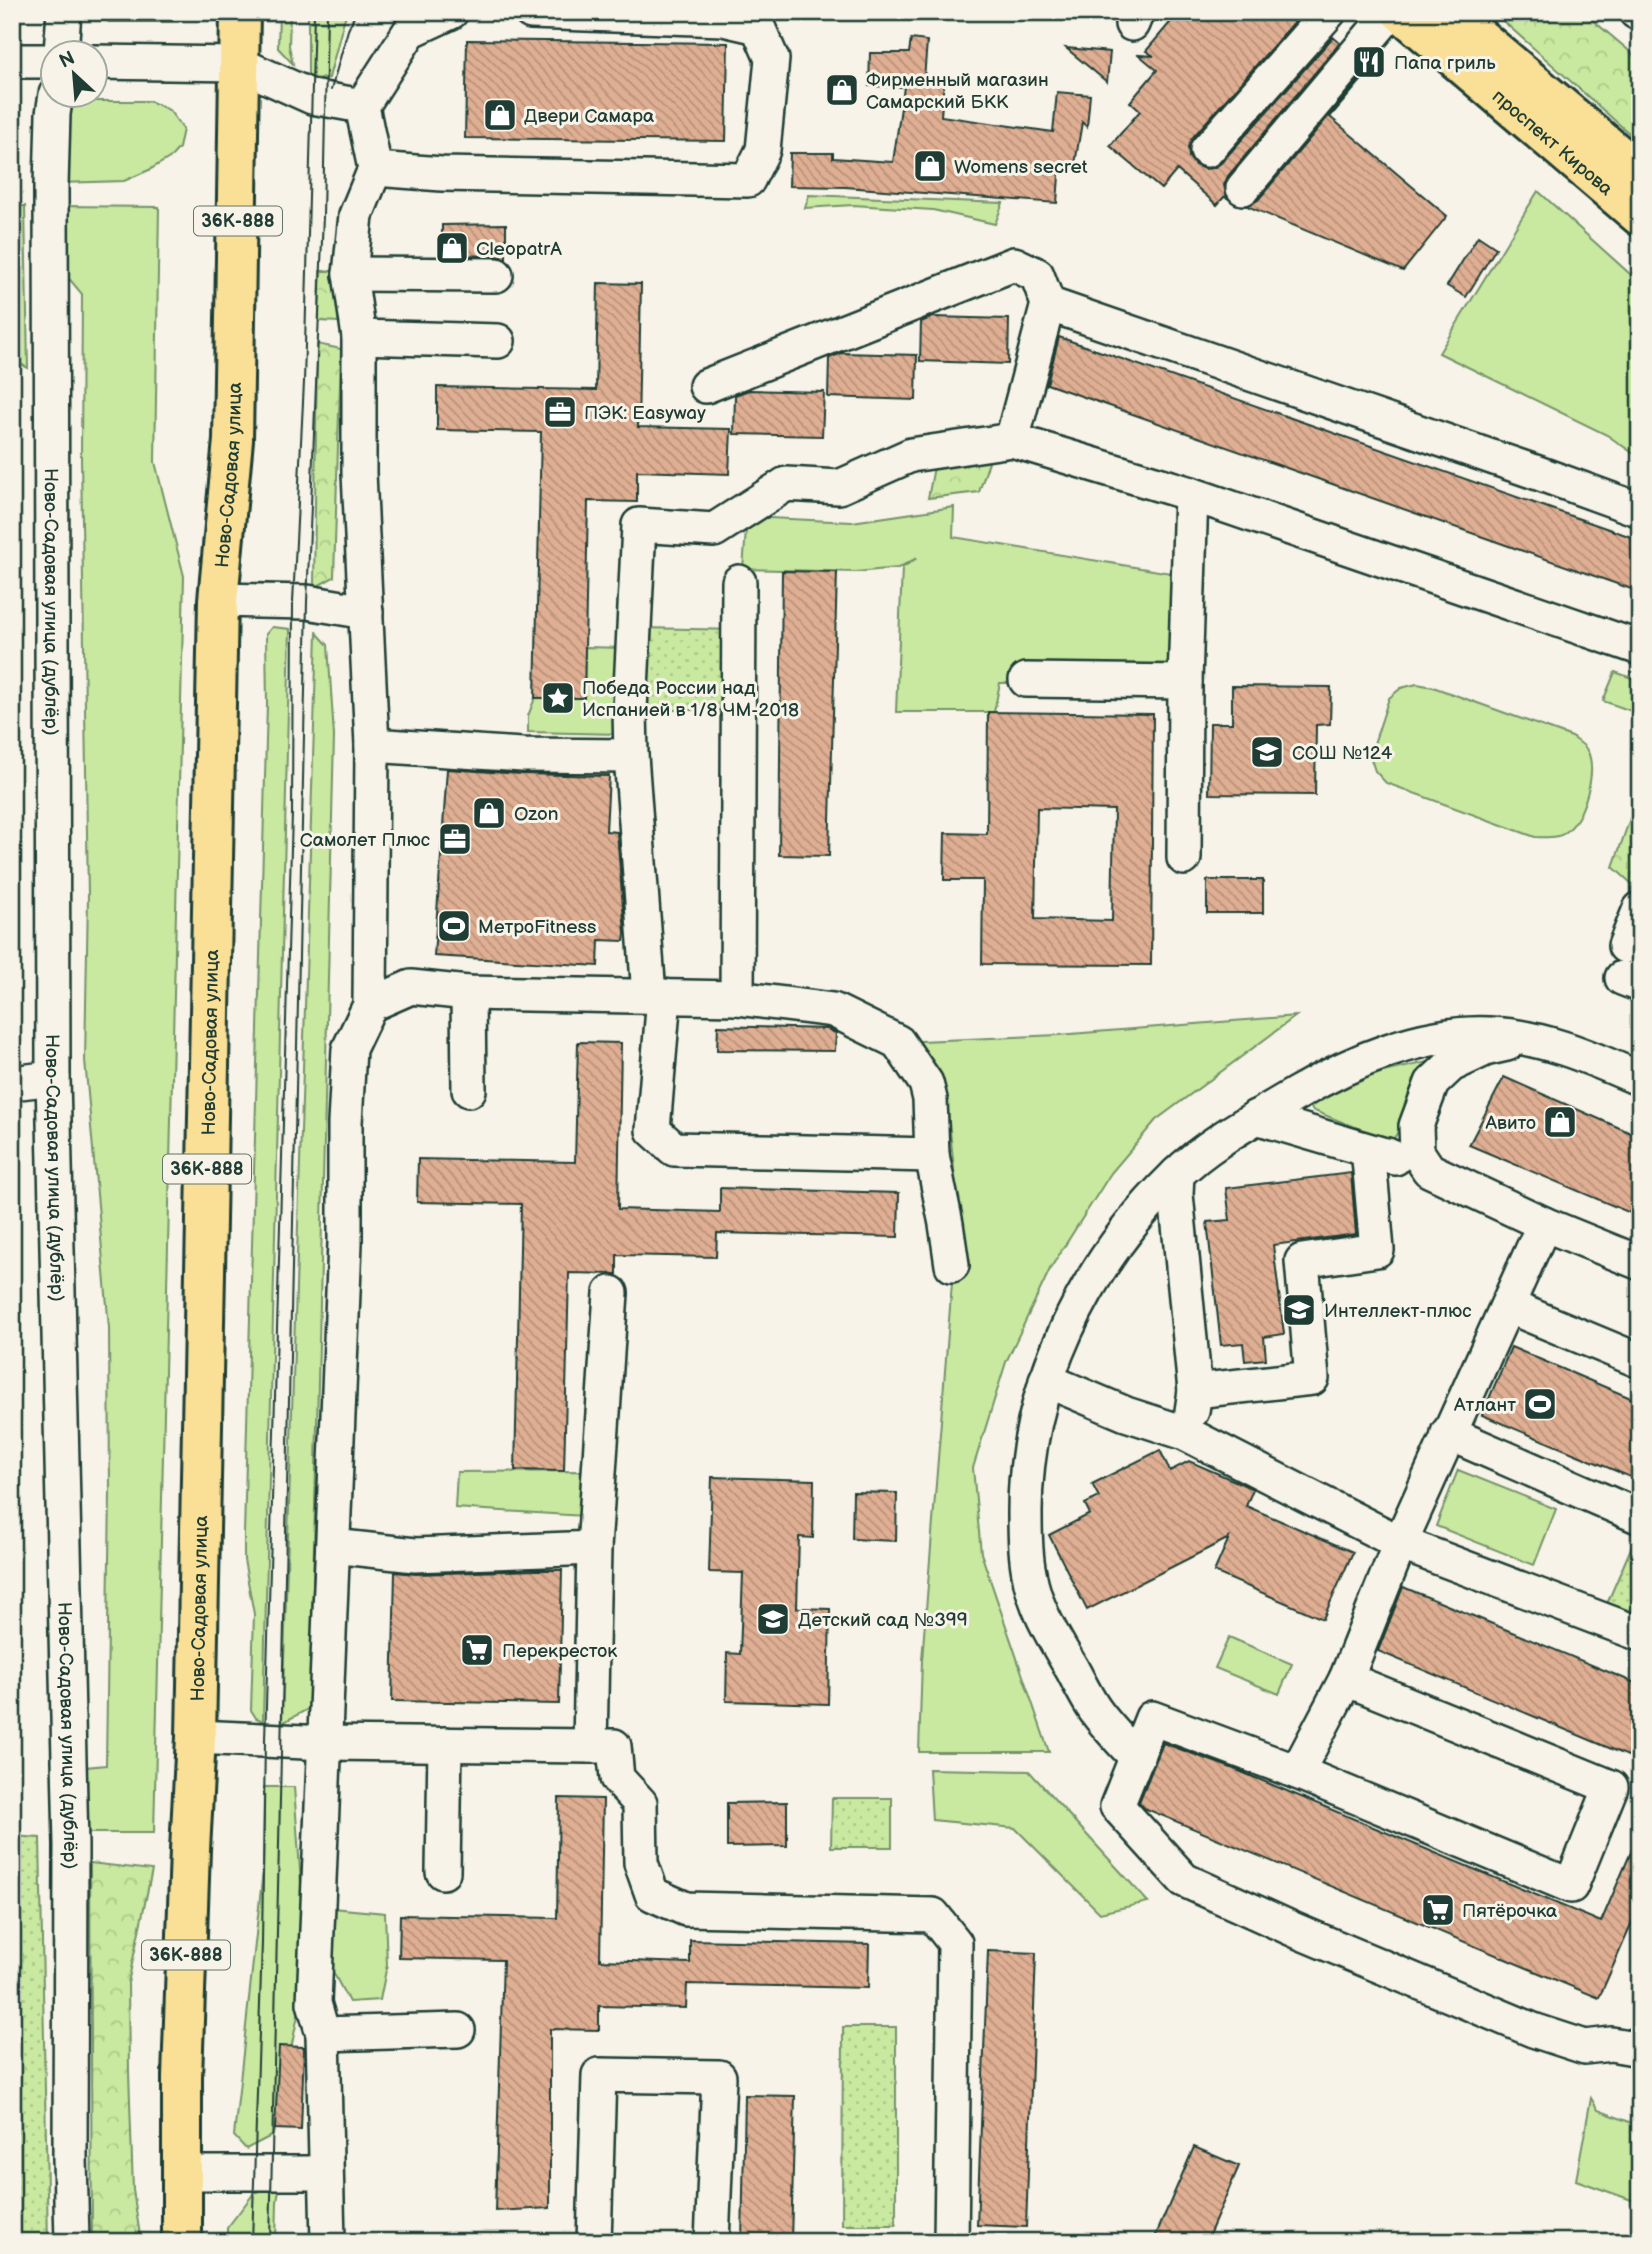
<svg xmlns="http://www.w3.org/2000/svg" width="1652" height="2254" viewBox="0 0 1652 2254" font-family="'Balsamiq Sans',sans-serif">
	<style>
		.grass { fill: #c9e8a0; stroke: #74926a; stroke-width: 2 }
		.forest { fill: url(#forest-crowns); stroke: #74926a; stroke-width: 2 }
		.park { fill: url(#park-dots); stroke: #74926a; stroke-width: 2 }
		.building { fill: url(#building-back-hatch); stroke: #1f3d34; stroke-width: 2; fill-rule: evenodd }
		.lines { fill: none; stroke-linecap: round; stroke-linejoin: round }
		.minor-casing { stroke: #1f3d34; stroke-width: 38 }
		.major-casing { stroke: #1f3d34; stroke-width: 44 }
		.minor { stroke: #f7f3e8; stroke-width: 33 }
		.major { stroke: #fadf96; stroke-width: 38 }
		.tram { stroke: #1f3d34; stroke-width: 2 }
		.labels { text-anchor: middle; stroke-width: 6; stroke-linejoin: round; paint-order: stroke }
		.shield { fill: #f7f3e8; stroke: #60746a; stroke-width: 2 }
		.shield-label { font-size: 18px; font-weight: bold; fill: #1f3d34 }
		.poi-label { font-size: 19px; fill: #1f3d34; stroke: #f7f3e8; text-anchor: start }
		.street-label { font-size: 19px; fill: #1f3d34; stroke: #f7f3e8 }
	</style>
	<defs>
		<pattern id="forest-crowns" width="20" height="18" patternUnits="userSpaceOnUse" patternTransform="scale(1.75)"><rect width="20" height="18" fill="#c9e8a0"/><path d="M2 6a3 3 0 1 1 6 0M12 15a3 3 0 1 1 6 0" fill="none" stroke="#acc88a"/></pattern>
		<pattern id="park-dots" width="8" height="8" patternUnits="userSpaceOnUse" patternTransform="scale(1.75)"><rect width="8" height="8" fill="#c9e8a0"/><path d="M2 2h.1M6 6h.1" fill="none" stroke="#acc88a" stroke-width="1.8" stroke-linecap="round"/></pattern>
		<pattern id="building-back-hatch" width="6" height="6" patternUnits="userSpaceOnUse" patternTransform="scale(1.75)"><rect width="6" height="6" fill="#e0af93"/><path d="M-1 5l2 2M0 0l6 6M5-1l2 2" fill="none" stroke="#b59079"/></pattern>
	</defs>
	<rect width="100%" height="100%" fill="#f7f3e8"/>
	<filter id="ink" filterUnits="userSpaceOnUse"><feTurbulence type="fractalNoise" baseFrequency=".0143" numOctaves="2"/><feDisplacementMap in="SourceGraphic" scale="14" xChannelSelector="R" yChannelSelector="G"/><feConvolveMatrix kernelMatrix="1 2 1 2 8 2 1 2 1" color-interpolation-filters="sRGB"/></filter>
	<g filter="url(#ink)">
		<path class="grass" d="M91,12H189L178,22H109Z
			M279,12H290L289,46L293,64L278,48Z
			M308,12H348L344,20L329,78L308,79Z
			M79,101H150L169,110L183,129L179,148L171,157L149,170L124,181L60,183L62,111Z
			M1538,191L1640,283V458L1607,435L1439,353Z
			M809,195L1003,203L995,224L933,210L853,205L805,208Z
			M12,206H25L28,368L19,363L12,351Z
			M61,206L159,207L155,462L184,576L154,1833H86V1767L106,1765L110,1492L109,1328L85,1060L88,896L81,458L82,294L61,269Z
			M954,507L953,537L1189,576L1185,682L1000,683L994,712H896L902,568L917,558L898,568L856,572L743,569L747,517L852,522Z
			M272,627L290,629L263,1721L256,1718L251,1710L254,1614L244,1560V1534L267,704L266,634Z
			M317,633L328,645L334,736L310,1708L282,1723Z
			M585,647L624,648L620,734L528,732V716L535,698H584Z
			M1615,672L1640,681V714L1603,701Z
			M1417,684L1433,687L1572,737C1578,741 1585,745 1588,752C1597,772 1584,818 1566,832C1558,839 1545,837 1535,837L1386,783L1375,771L1370,756L1389,698L1401,688Z
			M1296,1016L1156,1120L1111,1173L1050,1269L1006,1362L973,1468L981,1553L1049,1752H919L922,1660L958,1207L947,1103L898,1042L1058,1035Z
			M1513,1043L1422,1089L1392,1142L1312,1110L1306,1091L1338,1082Z
			M1458,1470L1556,1509L1534,1565L1436,1526Z
			M583,1471L584,1516L455,1508L457,1472Z
			M1229,1637L1292,1664L1279,1694L1215,1668Z
			M929,1769L1029,1771L1148,1902L1100,1913L1015,1828L932,1820Z
			M264,1787H294L304,1925L302,1996L273,2135L246,2149L234,2136L263,1870Z
			M332,1908L385,1913L387,1965L380,2000L349,2002L333,1972Z
			M1591,2098L1598,2110L1640,2126V2203L1576,2180Z
			M280,2185L277,2202L276,2242H227V2228L254,2193Z"/>
		<path class="forest" d="M1493,12H1583L1640,60V143Z
			M320,271H338L339,322L319,321Z
			M317,344L341,349L334,577L314,588Z
			M995,444L979,492L928,498L934,467Z
			M1640,790V891L1613,867Z
			M90,1863L152,1870L128,1983L129,2072L133,2190L141,2242H92Z"/>
		<path class="park" d="M642,628L739,630L729,710H630Z
			M1637,1534L1640,1535V1620L1606,1606Z
			M832,1798H892V1847H831Z
			M12,1836L40,1838L48,2242H12Z
			M843,2027H896V2225H842Z"/>
		<path class="building" d="M1179,12H1303L1192,138L1188,147L1189,157L1195,165L1204,169L1214,168L1221,163L1333,37L1340,43L1228,176L1224,185L1227,198L1224,197L1217,205L1177,170L1161,189L1110,146L1140,111L1130,102L1157,70L1139,55L1154,56L1146,51Z
			M911,39L927,41L924,79L944,81L941,116L1053,132L1057,92L1090,95L1087,127L1082,122L1075,164L1060,162L1057,203L845,187L789,186L790,153H833V158L893,162L904,87L869,86L870,53H909Z
			M467,40L728,43L726,141L465,138Z
			M1066,48L1110,52L1107,82Z
			M1369,68L1371,69L1330,117L1447,216L1403,271L1247,206L1258,200Z
			M506,224V258L496,256L442,255V225Z
			M1478,236L1496,248L1466,297L1447,286Z
			M598,283L641,284L638,427L731,429L729,474L637,471V502L588,501L584,698H535L541,432L437,430V387L596,390Z
			M933,317L1009,319L1008,364L920,361L921,322Z
			M1059,337L1640,540V592L1047,384Z
			M842,353L917,355L916,400L828,397L829,358Z
			M749,390L824,392L822,436L734,434L735,395Z
			M782,571L837,572L829,856L779,855Z
			M1232,686L1331,687L1330,724L1316,725L1315,795L1209,794L1210,723H1232Z
			M988,712L1153,714L1151,965L982,964L983,880H944L945,833L987,834ZM1037,808L1114,810L1112,921L1035,919Z
			M447,769L521,774L609,776L606,831L617,832L625,933L624,941L599,940L598,966L434,956Z
			M1207,880H1263V913H1207Z
			M718,1026L827,1029L836,1033L835,1051L717,1050Z
			M578,1042L621,1043L618,1209L720,1212V1188L899,1193L898,1237L717,1233L716,1257L617,1255V1274L569,1273L564,1471L515,1470L521,1204L417,1202L418,1159L575,1162Z
			M1504,1077L1640,1137V1217L1469,1145Z
			M1351,1173L1356,1234L1273,1245L1284,1334L1264,1337L1266,1359L1245,1361L1243,1343L1221,1345L1207,1222L1230,1220L1226,1188Z
			M1511,1347L1640,1402V1481L1482,1415Z
			M1160,1450L1170,1471L1189,1461L1242,1484L1253,1489L1246,1506L1353,1552L1323,1619L1214,1572L1229,1538L1087,1610L1049,1535L1090,1514L1085,1504L1099,1497L1092,1484Z
			M712,1477L814,1480L813,1538L799,1537L797,1608L830,1609L828,1704L726,1701L727,1653L740,1654L743,1573L709,1572Z
			M853,1492L897,1493L896,1541L852,1539Z
			M535,1570H562L559,1704L392,1701L395,1572L416,1574Z
			M1403,1587L1640,1685V1761L1378,1651Z
			M1163,1743L1234,1769L1601,1922L1640,1831V1905L1599,1998L1144,1808L1139,1802Z
			M559,1798L603,1799L600,1960L690,1963V1940L869,1944L868,1988L687,1984L686,2008L599,2006V2030L550,2029V2208L495,2211L503,1960L399,1958L400,1915L557,1918Z
			M787,1802V1846L727,1847V1803Z
			M988,1951L1036,1953L1026,2227L977,2225Z
			M279,2046L304,2047L301,2130L275,2129Z
			M745,2095L795,2096L791,2242H742Z
			M1194,2147L1239,2166L1206,2242H1153Z"/>
		<g class="lines">
			<defs>
				<g id="minor">
					<path d="M1636,12L1640,14"/>
					<path d="M1132,24L1137,12"/>
					<path d="M61,52L64,12"/>
					<path d="M12,61H52"/>
					<path d="M94,62L239,64L312,97L362,106"/>
					<path id="s1" d="M56,94L53,114L51,186L53,1078L71,1845L70,2158L72,2242"/>
					<path d="M1207,150L1329,12"/>
					<path d="M375,169L442,174L748,180L763,150L772,59L758,27L723,19L531,12"/>
					<path d="M1243,188L1391,12"/>
					<path d="M350,274L496,275"/>
					<path d="M1048,304L1538,473L1640,510"/>
					<path d="M359,337L498,341"/>
					<path d="M706,386L1014,264L1037,275L1048,304L1012,440"/>
					<path d="M218,600L307,602L366,612"/>
					<path d="M1026,680L1185,682"/>
					<path d="M372,745L522,755L631,756"/>
					<path d="M1184,858L1185,682L1191,494"/>
					<path d="M1625,946L1640,909"/>
					<path d="M1622,978L1640,985"/>
					<path d="M468,993L469,1090"/>
					<path d="M649,995L631,756L630,710L639,525L714,530L786,484L839,487L911,455L1012,440L1191,494L1640,648"/>
					<path d="M664,996L653,1130L674,1149L932,1155"/>
					<path d="M737,998L739,582"/>
					<path d="M370,1005L411,987L468,993L737,998L833,1010L898,1042L926,1083L930,1099L932,1155L946,1224L952,1265"/>
					<path d="M12,1083L53,1078"/>
					<path d="M1256,1117L1395,1158"/>
					<path d="M1177,1174L1176,1194L1195,1391L1192,1411"/>
					<path d="M1544,1224L1640,1263"/>
					<path d="M611,1293L594,1548L590,1746H614L617,1778L640,1803L641,1863L652,1894L686,1909L933,1915L955,1943L951,2242"/>
					<path d="M1508,1306L1640,1361"/>
					<path d="M1046,1380L1126,1414L1185,1433L1400,1543L1544,1224L1429,1170L1417,1152L1416,1126L1432,1083L1451,1065L1485,1049L1507,1044"/>
					<path d="M1195,1391L1312,1378L1302,1261L1377,1250L1369,1159L1387,1155"/>
					<path d="M1448,1433L1640,1517"/>
					<path d="M333,1546L415,1555L594,1548"/>
					<path d="M1640,1634L1400,1543L1346,1679L1297,1772L1152,1718L1117,1806L1184,1880L1297,1931L1533,2030L1585,2047L1611,2044L1640,2049"/>
					<path d="M196,1737L326,1743L590,1746"/>
					<path d="M1137,1758C1123,1743 1107,1727 1095,1710C1086,1697 1079,1682 1072,1669C1054,1638 1035,1609 1029,1573C1025,1554 1025,1534 1025,1515C1024,1388 1085,1264 1175,1176C1208,1143 1256,1118 1296,1094C1352,1061 1423,1031 1489,1034C1543,1036 1592,1058 1640,1079"/>
					<path d="M1297,1772L1571,1886L1611,1787L1346,1679"/>
					<path d="M443,1872L445,1744"/>
					<path d="M323,2034L458,2030"/>
					<path d="M183,2173H325"/>
					<path d="M328,2242L323,2034L314,2003L345,1243V1123L349,1049L370,1005L372,745L359,473V337L350,274L356,215L375,169L362,106L410,31L451,12"/>
					<path d="M594,2242L599,2075L719,2077L712,2242"/>
				</g>
				<g id="major">
					<path id="s2" d="M1401,12L1640,216"/>
					<path d="M1449,12L1640,173"/>
					<path id="s3" d="M182,2242V2077L190,1850L196,1737L218,600L233,440L240,12"/>
				</g>
			</defs>
			<use href="#minor" class="minor-casing"/>
			<use href="#major" class="major-casing"/>
			<use href="#minor" class="minor"/>
			<use href="#major" class="major"/>
			<path class="tram" d="M331,90L348,30L356,12
				M252,2242L262,1943L265,1740L292,814L293,602L304,382L314,12
				M270,2242L307,602L323,216L327,12"/>
		</g>
	</g>
	<defs>
		<symbol id="restaurant-square" viewBox="-11 -11 22 22"><rect x="-9" y="-9" width="18" height="18" rx="4" fill="#1f3d34" stroke="#f7f3e8"/><path d="M-5-6h1v4h1v-4h1v4h1v-4h1v5L-1.5 .5V6h-2V.5L-5-1ZM5-6V6H3V1.5H1.5Q1.5-4 5-6Z" fill="#fff"/></symbol>
		<symbol id="shop-square" viewBox="-11 -11 22 22"><rect x="-9" y="-9" width="18" height="18" rx="4" fill="#1f3d34" stroke="#f7f3e8"/><path d="M-5-2.5h2.3a2.7 3.5 0 0 1 5.4 0H5L5.5 6h-11ZM-1.5-2.5h3a1.5 2.3 0 0 0-3 0Z" fill="#fff"/></symbol>
		<symbol id="office-square" viewBox="-11 -11 22 22"><rect x="-9" y="-9" width="18" height="18" rx="4" fill="#1f3d34" stroke="#f7f3e8"/><path d="M-6-3h4V-5.5h4V-3h4V5H-6ZM-1-4.5V-3h2v-1.5ZM-6 0V1H6V0Z" fill="#fff"/></symbol>
		<symbol id="sight-square" viewBox="-11 -11 22 22"><rect x="-9" y="-9" width="18" height="18" rx="4" fill="#1f3d34" stroke="#f7f3e8"/><path d="M0-6L1.8-2.2L6-1.7L2.9 1.2L3.7 5.4L0 3.3L-3.7 5.4L-2.9 1.2L-6-1.7L-1.8-2.2Z" fill="#fff"/></symbol>
		<symbol id="school-square" viewBox="-11 -11 22 22"><rect x="-9" y="-9" width="18" height="18" rx="4" fill="#1f3d34" stroke="#f7f3e8"/><path d="M0-5L7-2L0 1L-7-2ZM-4 1L0 2.5L4 1V4Q0 6-4 4Z" fill="#fff"/></symbol>
		<symbol id="stadium-square" viewBox="-11 -11 22 22"><rect x="-9" y="-9" width="18" height="18" rx="4" fill="#1f3d34" stroke="#f7f3e8"/><path d="M0-5a6.5 5 0 1 0 0 10a6.5 5 0 1 0 0-10ZM-3.5-1.8h7v3.6h-7Z" fill="#fff"/></symbol>
		<symbol id="supermarket-square" viewBox="-11 -11 22 22"><rect x="-9" y="-9" width="18" height="18" rx="4" fill="#1f3d34" stroke="#f7f3e8"/><path d="M-6-5.5h2.5l.6 2H6L4.5 2H-2.5L-4.4-4H-6ZM-1.5 3.2a1.3 1.3 0 1 0 .1 0ZM3 3.2a1.3 1.3 0 1 0 .1 0Z" fill="#fff"/></symbol>
	</defs>
	<g fill-rule="evenodd">
		<use href="#restaurant-square" x="1350" y="43" width="38" height="38"/>
		<use href="#shop-square" x="823" y="71" width="38" height="38"/>
		<use href="#shop-square" x="481" y="96" width="38" height="38"/>
		<use href="#shop-square" x="911" y="147" width="38" height="38"/>
		<use href="#shop-square" x="433" y="229" width="38" height="38"/>
		<use href="#office-square" x="541" y="393" width="38" height="38"/>
		<use href="#sight-square" x="539" y="679" width="38" height="38"/>
		<use href="#school-square" x="1248" y="733" width="38" height="38"/>
		<use href="#shop-square" x="470" y="794" width="38" height="38"/>
		<use href="#office-square" x="436" y="820" width="38" height="38"/>
		<use href="#stadium-square" x="435" y="907" width="38" height="38"/>
		<use href="#shop-square" x="1541" y="1103" width="38" height="38"/>
		<use href="#school-square" x="1280" y="1291" width="38" height="38"/>
		<use href="#stadium-square" x="1521" y="1385" width="38" height="38"/>
		<use href="#school-square" x="754" y="1600" width="38" height="38"/>
		<use href="#supermarket-square" x="458" y="1631" width="38" height="38"/>
		<use href="#supermarket-square" x="1419" y="1891" width="38" height="38"/>
	</g>
	<g class="labels">
		<g class="shield">
			<rect x="194" y="206.5" width="88" height="29" rx="5"/>
			<rect x="163" y="1154.5" width="88" height="29" rx="5"/>
			<rect x="142" y="1940.5" width="88" height="29" rx="5"/>
		</g>
		<g class="shield-label">
			<text x="238" y="227">36К-888</text>
			<text x="207" y="1175">36К-888</text>
			<text x="186" y="1961">36К-888</text>
		</g>
		<g class="poi-label">
			<text x="1394" y="69">Папа гриль</text>
			<text x="866" y="86">Фирменный магазин<tspan x="866" dy="22">Самарский БКК</tspan></text>
			<text x="524" y="122">Двери Самара</text>
			<text x="954" y="173">Womens secret</text>
			<text x="476" y="255">CleopatrA</text>
			<text x="584" y="419">ПЭК: Easyway</text>
			<text x="582" y="694">Победа России над<tspan x="582" dy="22">Испанией в 1/8 ЧМ-2018</tspan></text>
			<text x="1292" y="759">СОШ №124</text>
			<text x="514" y="820">Ozon</text>
			<text x="430" y="846" text-anchor="end">Самолет Плюс</text>
			<text x="478" y="933">МетроFitness</text>
			<text x="1536" y="1129" text-anchor="end">Авито</text>
			<text x="1324" y="1317">Интеллект-плюс</text>
			<text x="1516" y="1411" text-anchor="end">Атлант</text>
			<text x="798" y="1626">Детский сад №399</text>
			<text x="502" y="1657">Перекресток</text>
			<text x="1462" y="1917">Пятёрочка</text>
		</g>
		<g class="street-label">
			<text dy="7" stroke="none"><textPath href="#s2" startOffset="200">проспект Кирова</textPath></text>
			<text dy="7" stroke="none"><textPath href="#s3" startOffset="1768">Ново-Садовая улица</textPath></text>
			<text dy="7" stroke="none"><textPath href="#s1" startOffset="508">Ново-Садовая улица (дублёр)</textPath></text>
			<text dy="7" stroke="none"><textPath href="#s3" startOffset="1200">Ново-Садовая улица</textPath></text>
			<text dy="7" stroke="none"><textPath href="#s1" startOffset="1074">Ново-Садовая улица (дублёр)</textPath></text>
			<text dy="7" stroke="none"><textPath href="#s3" startOffset="634">Ново-Садовая улица</textPath></text>
			<text dy="7" stroke="none"><textPath href="#s1" startOffset="1642">Ново-Садовая улица (дублёр)</textPath></text>
		</g>
	</g>
	<rect width="1652" height="2254" fill="none" stroke="#f7f3e8" stroke-width="42"/>
	<rect x="21" y="21" width="1610" height="2212" fill="none" stroke="#1f3d34" stroke-width="2.5" filter="url(#ink)"/>
	<g transform="translate(74 74) rotate(334)"><circle r="33" fill="#f7f3e8" stroke="#a1aaa0" stroke-width="2"/>
	<path d="M0-5L12 26L0 18L-12 26Z" fill="#1f3d34"/>
	<text y="-10" font-size="19" font-weight="bold" text-anchor="middle" fill="#1f3d34">N</text>
	</g>
</svg>
